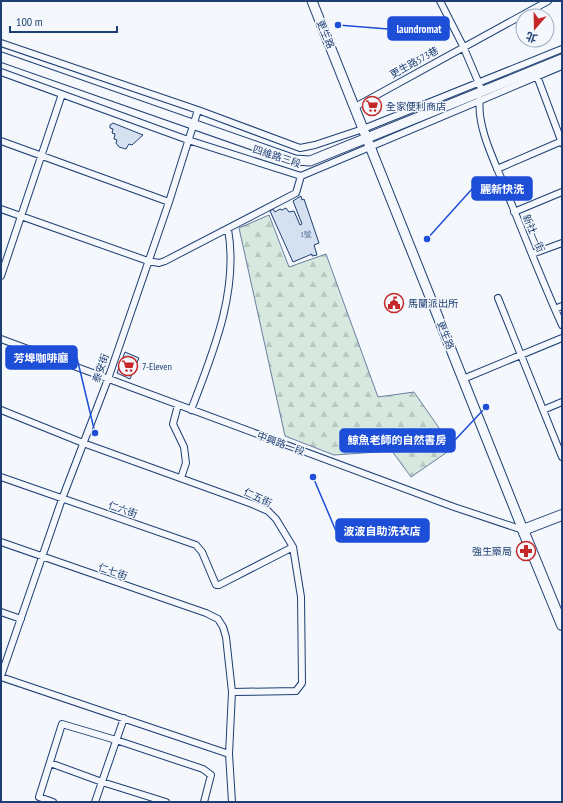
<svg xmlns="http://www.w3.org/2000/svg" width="563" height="803" viewBox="0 0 563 803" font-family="'PT Sans Narrow','Noto Sans TC',sans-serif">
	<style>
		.forest { fill: url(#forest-firs); stroke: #687fa3 }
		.building { fill: #d5e0f0; stroke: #1d3f73 }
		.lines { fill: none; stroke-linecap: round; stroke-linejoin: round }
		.street-casing { stroke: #1d3f73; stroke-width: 8 }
		.secondary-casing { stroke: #1d3f73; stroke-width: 11 }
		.primary-casing { stroke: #1d3f73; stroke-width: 12 }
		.street { stroke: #f4f7fb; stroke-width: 6 }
		.secondary { stroke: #f4f7fb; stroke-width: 9 }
		.primary { stroke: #f4f7fb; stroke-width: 10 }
		.labels { text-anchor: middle; stroke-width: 3; stroke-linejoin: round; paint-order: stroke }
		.number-label { font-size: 8px; fill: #4b6792 }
		.street-label { font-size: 10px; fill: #1d3f73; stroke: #f4f7fb }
		.poi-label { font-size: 10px; fill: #1d3f73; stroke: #f4f7fb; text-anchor: start }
		.leader { fill: none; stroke: #1d4ed8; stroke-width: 1.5 }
		.callout-dot { fill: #1d4ed8; stroke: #f4f7fb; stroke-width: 1.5 }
		.callout { fill: #1d4ed8; stroke: #1d4ed8; stroke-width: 1.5 }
		.callout-label { font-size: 11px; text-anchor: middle; font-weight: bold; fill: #fff }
	</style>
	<defs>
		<pattern id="forest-firs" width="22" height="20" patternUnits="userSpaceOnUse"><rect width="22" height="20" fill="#d7e8df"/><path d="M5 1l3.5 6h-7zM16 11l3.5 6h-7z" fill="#b8c8c3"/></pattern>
	</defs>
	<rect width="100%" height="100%" fill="#f4f7fb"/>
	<path class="forest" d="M269,215L289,267L326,254L378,397L414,392L453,448L411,477L392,451L334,455L285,436L239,228Z"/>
	<path class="building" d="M113,123L143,135L132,145L129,144L126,149L119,147L116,143L117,140L114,139L115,134L112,133L113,129L110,128V125Z
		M301,196L302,200L304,199L319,243L314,245L317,255L312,256V254L293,262L270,211L273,209L275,212L280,209L282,210L286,208L289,212L294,211L300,225L302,224L293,201Z
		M125,352L139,358L130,379L117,373Z"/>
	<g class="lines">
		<defs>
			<path id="street" d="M440,1L463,46L480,86
				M1,43L198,110L300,148L315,145L363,129L562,49
				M1,72L188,140L301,176L562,66
				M537,76L562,143
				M480,99C476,127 496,164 506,190C524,235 542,281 562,325
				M355,107L548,1
				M1,141L169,202
				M497,169L562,141
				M1,209L148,261L159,263L165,261L296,193L301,176
				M514,212L562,192
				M532,254L562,243
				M1,276L62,94
				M498,298L562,457
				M555,309L562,306
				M1,339L454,507L523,530
				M463,379L562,338
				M178,405L173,424L184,447L186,463L181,478
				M1,410L83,443L252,504L268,511L276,519L293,547L301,597L302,683L296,691L232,692
				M191,410C213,353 239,291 228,229
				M543,410L562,402
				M1,477L196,545L202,552L216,585H219L293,547
				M1,542L206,613L218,619L223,627L226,637L232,692L229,754L232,802
				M1,612L21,619
				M1,676L62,499L108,379L169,202L198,110
				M1,677L229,754
				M50,763L102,782L166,802
				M53,802L39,797L62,724L116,740L203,769L211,775L204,802
				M95,802L124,718"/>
			<path id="secondary" d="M312,1L523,530
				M1,57L295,160L310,161L562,59"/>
			<path id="primary" d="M562,515L523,530L562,625"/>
		</defs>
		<use href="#street" class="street-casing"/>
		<use href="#secondary" class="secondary-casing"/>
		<use href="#primary" class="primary-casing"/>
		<use href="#street" class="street"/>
		<use href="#secondary" class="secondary"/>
		<use href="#primary" class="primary"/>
	</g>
	<defs>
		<symbol id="supermarket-ring" viewBox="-11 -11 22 22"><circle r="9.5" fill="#f4f7fb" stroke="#c62828" stroke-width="1.5"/><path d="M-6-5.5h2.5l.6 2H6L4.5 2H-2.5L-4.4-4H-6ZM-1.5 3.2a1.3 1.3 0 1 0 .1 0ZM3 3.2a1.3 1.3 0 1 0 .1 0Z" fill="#c62828"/></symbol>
		<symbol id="civic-ring" viewBox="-11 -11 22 22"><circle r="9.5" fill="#f4f7fb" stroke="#c62828" stroke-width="1.5"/><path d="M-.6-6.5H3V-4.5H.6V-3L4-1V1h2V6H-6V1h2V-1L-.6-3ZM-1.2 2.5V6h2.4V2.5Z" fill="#c62828"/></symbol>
		<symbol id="pharmacy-ring" viewBox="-11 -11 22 22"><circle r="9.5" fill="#f4f7fb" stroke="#c62828" stroke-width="1.5"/><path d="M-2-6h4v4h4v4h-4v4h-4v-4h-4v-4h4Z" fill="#c62828"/></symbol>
	</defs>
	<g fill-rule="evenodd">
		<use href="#supermarket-ring" x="361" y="95" width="22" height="22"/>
		<use href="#civic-ring" x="383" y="292" width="22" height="22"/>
		<use href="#supermarket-ring" x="117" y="355" width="22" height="22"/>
		<use href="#pharmacy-ring" x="515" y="540" width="22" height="22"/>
	</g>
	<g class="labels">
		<g class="number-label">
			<text x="306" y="237">1號</text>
		</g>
		<g class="street-label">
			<text transform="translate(326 34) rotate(67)" y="4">更生路</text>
			<text transform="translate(414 62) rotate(-29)" y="4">更生路573巷</text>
			<text transform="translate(277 156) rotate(18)" y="4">四維路三段</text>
			<text transform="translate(534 233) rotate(67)" y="4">新社一街</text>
			<text transform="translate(446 335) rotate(69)" y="4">更生路</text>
			<text transform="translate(100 368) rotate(-71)" y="4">泰安街</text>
			<text transform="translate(281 443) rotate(20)" y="4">中興路一段</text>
			<text transform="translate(258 497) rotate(25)" y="4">仁五街</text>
			<text transform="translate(123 509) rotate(19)" y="4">仁六街</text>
			<text transform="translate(113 571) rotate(19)" y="4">仁七街</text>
		</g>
		<g class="poi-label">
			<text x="386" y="110">全家便利商店</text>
			<text x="408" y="307">馬蘭派出所</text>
			<text x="142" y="370">7-Eleven</text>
			<text x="512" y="555" text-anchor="end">強生藥局</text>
		</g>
	</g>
	<path class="leader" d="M338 25L388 29M427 239L472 189M95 433L77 358M486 407L455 440M313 477L336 531"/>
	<g class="callout-dot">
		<circle cx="338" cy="25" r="4"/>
		<circle cx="427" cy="239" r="4"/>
		<circle cx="95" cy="433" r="4"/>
		<circle cx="486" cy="407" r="4"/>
		<circle cx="313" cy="477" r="4"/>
	</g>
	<g class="callout">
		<rect x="388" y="17" width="61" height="23" rx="4"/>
		<rect x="472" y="177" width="60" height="23" rx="4"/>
		<rect x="6" y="346" width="71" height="23" rx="4"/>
		<rect x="340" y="429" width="115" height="23" rx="4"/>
		<rect x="336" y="519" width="93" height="23" rx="4"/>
	</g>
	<g class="callout-label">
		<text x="419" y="33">laundromat</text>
		<text x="502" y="193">麗新快洗</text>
		<text x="41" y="362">芳埠咖啡廳</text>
		<text x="397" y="444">鯨魚老師的自然書房</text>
		<text x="382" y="535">波波自助洗衣店</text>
	</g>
	<rect width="563" height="803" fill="none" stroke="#1d3f73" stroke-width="4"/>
	<g transform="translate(535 28) rotate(200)"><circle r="19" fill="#f4f7fb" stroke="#9eadc5"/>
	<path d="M0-3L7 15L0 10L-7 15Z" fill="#c62828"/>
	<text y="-6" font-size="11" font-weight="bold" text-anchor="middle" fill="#1d3f73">北</text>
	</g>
	<path d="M10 26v6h107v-6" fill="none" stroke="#1d3f73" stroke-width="2"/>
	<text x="16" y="26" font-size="12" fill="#1d3f73" stroke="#f4f7fb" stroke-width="3" paint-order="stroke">100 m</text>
</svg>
